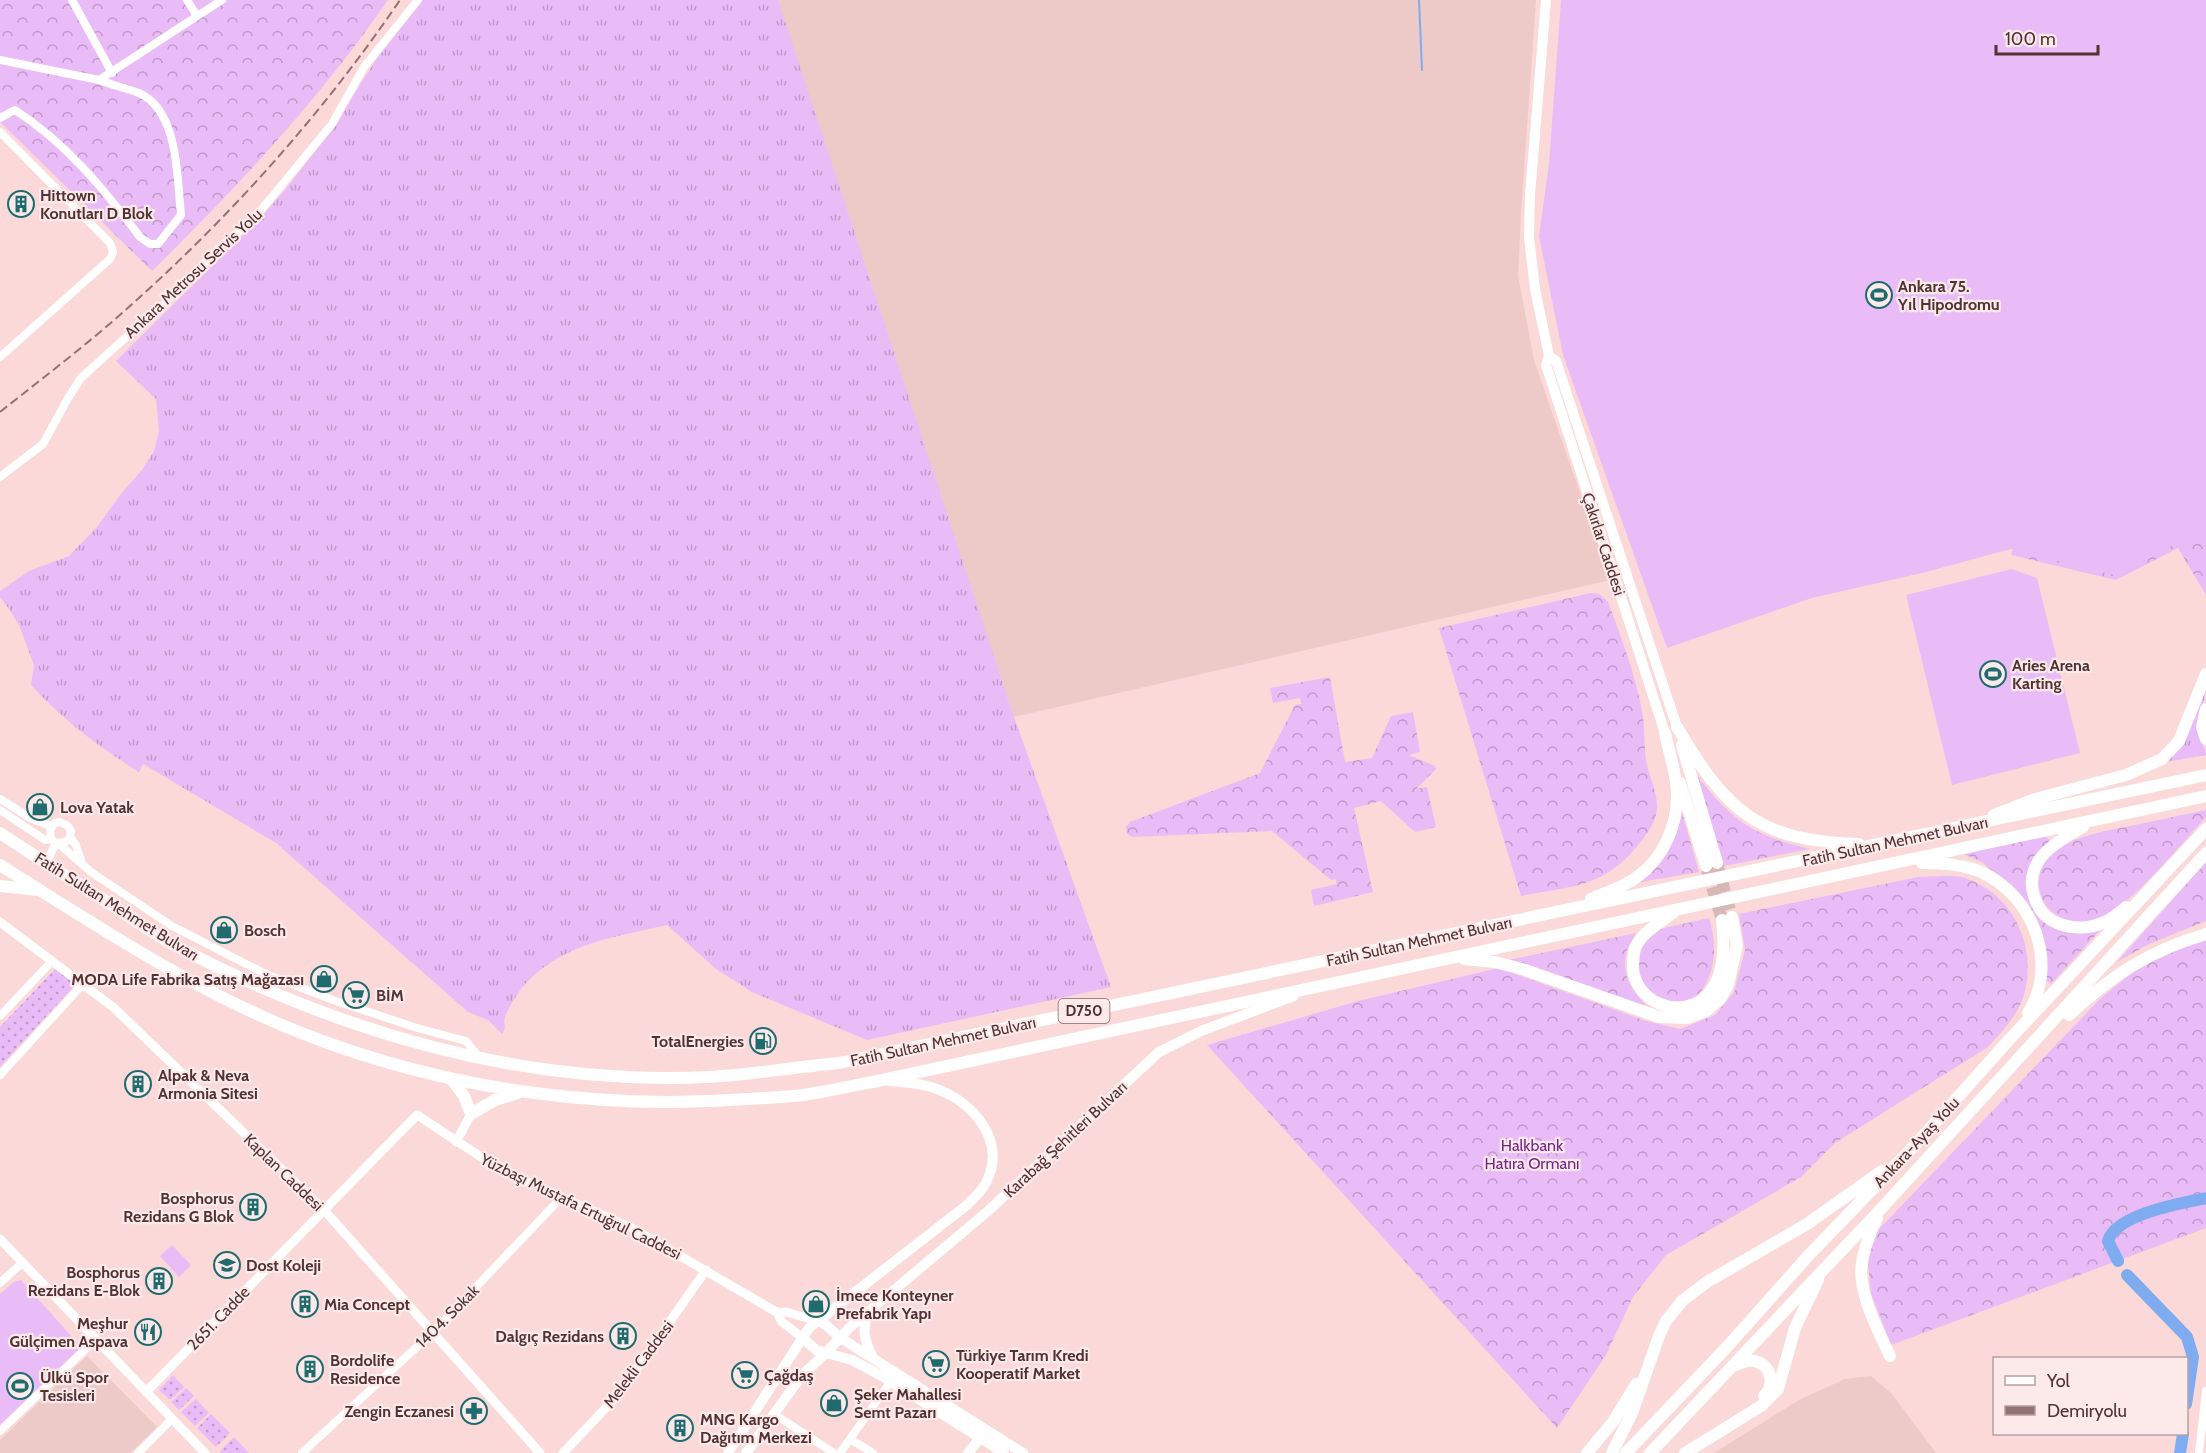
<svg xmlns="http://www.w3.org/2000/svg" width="2206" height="1453" viewBox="0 0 2206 1453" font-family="Cabin,sans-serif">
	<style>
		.built { fill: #edc9c8 }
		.grass { fill: url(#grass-tufts) }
		.forest { fill: url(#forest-crowns) }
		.park { fill: url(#park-dots) }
		.garden { fill: #eabcf7 }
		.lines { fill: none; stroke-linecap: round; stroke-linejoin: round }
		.stream { stroke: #7facf0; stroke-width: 2 }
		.river { stroke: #7facf0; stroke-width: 12 }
		.trunk-tunnel { stroke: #d8b8b7; stroke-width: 12; stroke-dasharray: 12 6; stroke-linecap: butt }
		.minor { stroke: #fff; stroke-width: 8 }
		.tertiary { stroke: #fff; stroke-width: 9 }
		.secondary { stroke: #fff; stroke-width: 10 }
		.trunk { stroke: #fff; stroke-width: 12 }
		.rail { stroke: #927272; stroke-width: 2; stroke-dasharray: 9 4.5; stroke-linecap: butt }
		.labels { text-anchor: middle; stroke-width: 4.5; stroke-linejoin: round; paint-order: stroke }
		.shield { fill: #fceaea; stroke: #85696a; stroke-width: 1.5 }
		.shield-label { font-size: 15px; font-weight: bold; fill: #523233 }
		.poi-label { font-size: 16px; font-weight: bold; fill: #523233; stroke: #fceaea; text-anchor: start }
		.street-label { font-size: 16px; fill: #523233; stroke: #fceaea }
		.park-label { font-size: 16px; fill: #752489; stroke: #fceaea }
	</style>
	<defs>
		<pattern id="grass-tufts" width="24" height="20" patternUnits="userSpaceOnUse" patternTransform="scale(1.5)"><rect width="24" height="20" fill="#eabcf7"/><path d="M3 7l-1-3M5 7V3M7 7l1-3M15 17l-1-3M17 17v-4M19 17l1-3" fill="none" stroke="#c099c9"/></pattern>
		<pattern id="forest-crowns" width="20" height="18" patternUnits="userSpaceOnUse" patternTransform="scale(1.5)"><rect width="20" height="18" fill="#eabcf7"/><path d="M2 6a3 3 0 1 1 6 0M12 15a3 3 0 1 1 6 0" fill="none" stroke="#c099c9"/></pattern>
		<pattern id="park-dots" width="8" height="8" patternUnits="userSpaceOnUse" patternTransform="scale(1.5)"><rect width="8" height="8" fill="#eabcf7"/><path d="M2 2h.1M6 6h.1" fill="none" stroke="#c099c9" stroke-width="1.8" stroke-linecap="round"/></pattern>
	</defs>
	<rect width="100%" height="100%" fill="#fad9d8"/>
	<path class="built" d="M777,0H1536L1521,213L1518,276L1534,360L1610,580L1014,717Z
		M87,1356L157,1427L130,1453H0V1440Z
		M1871,1376L1892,1394L1936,1453H1714L1799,1400L1845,1379Z"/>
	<path class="grass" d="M421,0H778L1014,717L1111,987L867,1040L752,992L716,969L667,925C613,938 559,943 521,989C516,996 508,1008 505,1017C503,1024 507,1028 502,1034L488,1020L468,1012L276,843L143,764L139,772C99,747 63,720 31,685L34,665L19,625L9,609L0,597V591L29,571L69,556L97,527L120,495L142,470L154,451L159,431L156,399L116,361L258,221L284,191L327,136L376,60Z
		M2206,688C2206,703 2196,717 2198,732C2198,741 2206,746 2206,755L2166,762L2181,747Z"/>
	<path class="forest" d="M0,0H388C318,101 239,185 152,271L0,122Z
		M2032,493L2206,505V595L2178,548L2116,580L2011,555Z
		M1591,593L1599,594L1608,602C1621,636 1635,674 1642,711C1645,727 1644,744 1646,761C1649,776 1658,793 1657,809C1655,824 1647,834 1638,845C1604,888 1571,886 1521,896L1439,628Z
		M1330,677L1345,762L1372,758L1391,716L1413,712L1420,752L1409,755L1435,766L1436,769L1416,789L1427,787L1436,827L1415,832L1381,801L1354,808L1373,892L1314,906L1311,890L1337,884L1336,879L1331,880L1272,831L1133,837L1127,834L1126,827L1130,822L1260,773L1295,705L1301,704L1300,698L1273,703L1270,688Z
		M1697,775C1730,820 1755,836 1810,849L1724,866Z
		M1679,802L1699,872L1635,883L1653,867Z
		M2206,810V817C2183,842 2130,907 2101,918C2049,938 2014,877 2060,848C2082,834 2106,831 2130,826C2155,821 2181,815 2206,810Z
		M2043,835L2050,840C2023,874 2014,886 2046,921L2103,927L2051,984L2046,980L2047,956L2042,933L2008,885L1982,862L1961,853Z
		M2206,862V921L2149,944L2117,962Z
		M1918,877C1932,877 1957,874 1968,879C2015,897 2037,947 2024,995C2018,1015 2002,1032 1988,1047L1835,1143L1801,1177L1666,1255L1633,1297L1606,1355L1557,1428L1207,1045L1358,1001L1499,968L1646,1021L1680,1029L1715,1015L1734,992L1745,950L1739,914Z
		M1709,918C1716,941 1717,965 1704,987C1693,1007 1662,1005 1647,989C1641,983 1639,972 1636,963L1644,943L1660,929Z
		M1636,933C1634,939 1629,944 1627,950C1620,975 1633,992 1649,1008L1508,960Z
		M2206,940V1228L1891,1345L1871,1293L1867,1256L1876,1232L2100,999L2140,966L2168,953Z"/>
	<path class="park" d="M55,969L73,981V987L0,1067V1027Z
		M173,1375L184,1387L170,1400L159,1390Z
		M186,1388L194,1396L179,1410L171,1402Z
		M196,1399L209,1413L195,1426L181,1412Z
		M211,1414L230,1433L216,1447L197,1428Z
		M234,1437L249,1453H221L220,1451Z"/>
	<path class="garden" d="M1561,0H2206V527L2118,576L2011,549L1926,572L1812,598L1667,648L1563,355L1539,236L1549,164Z
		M2012,569L2037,578L2080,753L1952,785L1906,595Z
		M172,1245L191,1265L179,1277L160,1256Z
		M21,1280L81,1347L0,1425V1294L14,1282Z"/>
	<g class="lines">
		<path class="stream" d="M1419,0L1422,70"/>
		<path class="river" d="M2118,1261L2108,1241C2116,1214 2182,1203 2206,1198
			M2127,1275L2187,1337L2193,1357L2186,1404
			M2180,1453L2183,1434"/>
		<path class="trunk-tunnel" d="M1717,863L1732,917
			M1707,870L1722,920"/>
		<path class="minor" d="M72,0L112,73
			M187,0L197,16
			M0,60L99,80
			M0,118L15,110C66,143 104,189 140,237L150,244H158L181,215C177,178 179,111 139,93C126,88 112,85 99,80L222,0
			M0,132L110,243L113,252L110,259L0,357
			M0,477L43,444L67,400L81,378L145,320L159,309L220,247L253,220L332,124L364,67L418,0
			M0,799L32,819L51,826
			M0,810L45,840L51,839
			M70,837L66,842L56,843L51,839L50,829L55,823L60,822L68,826L71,831L70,837L76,845L82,863
			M59,844L91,872L172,926L248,965L273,977L333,1000L417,1028L466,1041L478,1056
			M46,863L56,843
			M0,1016L52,961
			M0,1075L83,984
			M0,1283L22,1263
			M774,1414L834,1453
			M0,1431L95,1340
			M850,1439L873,1453
			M138,1453L172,1419
			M302,1453L433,1332L561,1198
			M840,1453L891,1381
			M2199,1453L2206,1391"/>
		<path class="tertiary" d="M0,922L113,1007L324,1210L540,1453
			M456,1142L471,1114
			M0,1239L205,1453
			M804,1339L781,1321L778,1313L786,1312L818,1321
			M146,1392L417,1115L501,1170L634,1229L778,1313
			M563,1453L620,1393L706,1270"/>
		<path class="secondary" d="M1546,0L1530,195L1529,237L1535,289L1549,356
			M1665,733L1546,365L1549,356L1556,361L1677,727
			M870,1311C860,1329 865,1341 873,1358
			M818,1321L967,1205C976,1196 985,1188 989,1176C1004,1136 970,1100 934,1088C919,1083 904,1082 889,1081
			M804,1339L816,1350L826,1353L849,1328L988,1211L1159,1052L1201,1031L1294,996
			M728,1453L809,1328L818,1321L826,1325L839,1337L1023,1453
			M746,1453L802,1375L826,1353L852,1360L882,1376L1004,1453
			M968,1453L980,1438"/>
		<path class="trunk" d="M2206,709L2202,727L2206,739
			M1677,727C1726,811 1758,841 1859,844
			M1682,745L1717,863
			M1680,783L1706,866
			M1994,815L2032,800L2126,775L2162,759L2179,741L2206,674
			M2083,827C2068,835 2049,846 2039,860C2032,871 2030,884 2034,896C2043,928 2080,934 2107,921C2114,917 2120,912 2126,907
			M0,833C39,859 79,884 118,909C137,922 156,935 176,946C338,1032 523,1086 708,1077C751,1075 795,1067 839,1063L2206,775
			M1922,863C1942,863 1963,864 1981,872C2034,896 2059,964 2028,1013
			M0,865C102,929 203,997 317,1039C453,1090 602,1110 747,1099C766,1098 785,1097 804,1095C830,1091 856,1085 882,1080L2206,796
			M0,886L38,890
			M1591,899C1607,892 1624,887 1637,877C1664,858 1678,824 1677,792C1676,773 1669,752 1665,733
			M1674,912C1661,922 1644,931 1636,946C1633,953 1633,961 1633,968C1635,1001 1677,1019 1703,999C1725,982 1725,945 1722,920
			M1464,959L1495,962L1522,969L1659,1017L1688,1018L1706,1011L1720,999L1728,985L1737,945L1732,917
			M2069,1015C2112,975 2149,951 2206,934
			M452,1080L464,1096L471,1114L495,1100L518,1093
			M1877,1218C1870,1233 1864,1247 1862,1263C1857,1291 1878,1330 1890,1356
			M1734,1366C1740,1363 1747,1360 1754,1361C1772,1364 1775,1385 1764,1396
			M1587,1453L1613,1422L1636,1384
			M1612,1453L1632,1413L1659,1336L1666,1321L1682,1301L1707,1282L1807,1224L1882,1171
			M1626,1453L1727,1347L1808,1256L1916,1144L2008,1041L2206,829
			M1650,1453L1880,1210L2206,853
			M1685,1453L1761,1406L1778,1389L1795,1328L1818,1280"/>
		<path class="rail" d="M0,412C44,377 89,343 130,306C232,215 323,113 400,0"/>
	</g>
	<defs>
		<symbol id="building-ring" viewBox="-11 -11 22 22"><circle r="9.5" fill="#fceaea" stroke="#1f6b6e" stroke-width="1.5"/><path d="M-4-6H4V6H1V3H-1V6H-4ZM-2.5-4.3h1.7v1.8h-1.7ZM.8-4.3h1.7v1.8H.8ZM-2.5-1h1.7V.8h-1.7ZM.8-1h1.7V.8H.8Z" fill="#1f6b6e"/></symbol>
		<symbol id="stadium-ring" viewBox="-11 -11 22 22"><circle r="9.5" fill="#fceaea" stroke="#1f6b6e" stroke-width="1.5"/><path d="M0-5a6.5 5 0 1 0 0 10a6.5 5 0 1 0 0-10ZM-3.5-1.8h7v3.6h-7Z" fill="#1f6b6e"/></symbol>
		<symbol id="shop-ring" viewBox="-11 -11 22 22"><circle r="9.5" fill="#fceaea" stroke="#1f6b6e" stroke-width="1.5"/><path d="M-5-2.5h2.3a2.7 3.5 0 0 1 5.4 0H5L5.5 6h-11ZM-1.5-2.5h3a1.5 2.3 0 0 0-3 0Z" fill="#1f6b6e"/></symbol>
		<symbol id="supermarket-ring" viewBox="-11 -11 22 22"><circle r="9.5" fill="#fceaea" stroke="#1f6b6e" stroke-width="1.5"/><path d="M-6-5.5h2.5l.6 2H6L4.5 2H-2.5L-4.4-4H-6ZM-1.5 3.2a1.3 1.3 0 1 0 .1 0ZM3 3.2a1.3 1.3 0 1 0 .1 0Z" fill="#1f6b6e"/></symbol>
		<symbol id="fuel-ring" viewBox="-11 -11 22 22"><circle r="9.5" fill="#fceaea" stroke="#1f6b6e" stroke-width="1.5"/><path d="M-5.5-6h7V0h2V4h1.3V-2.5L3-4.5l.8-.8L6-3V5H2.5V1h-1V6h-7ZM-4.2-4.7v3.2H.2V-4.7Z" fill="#1f6b6e"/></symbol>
		<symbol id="school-ring" viewBox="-11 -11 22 22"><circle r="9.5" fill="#fceaea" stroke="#1f6b6e" stroke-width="1.5"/><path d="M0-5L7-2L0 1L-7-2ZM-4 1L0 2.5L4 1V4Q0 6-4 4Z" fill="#1f6b6e"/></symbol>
		<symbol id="restaurant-ring" viewBox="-11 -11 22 22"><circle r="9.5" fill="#fceaea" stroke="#1f6b6e" stroke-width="1.5"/><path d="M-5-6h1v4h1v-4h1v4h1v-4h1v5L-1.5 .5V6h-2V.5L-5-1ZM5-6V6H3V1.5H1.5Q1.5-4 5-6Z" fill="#1f6b6e"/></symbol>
		<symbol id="pharmacy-ring" viewBox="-11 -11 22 22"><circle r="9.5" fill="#fceaea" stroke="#1f6b6e" stroke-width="1.5"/><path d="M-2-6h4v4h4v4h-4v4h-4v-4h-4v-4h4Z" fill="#1f6b6e"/></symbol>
	</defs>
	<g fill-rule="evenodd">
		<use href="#building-ring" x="6" y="189" width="30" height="30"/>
		<use href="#stadium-ring" x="1864" y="280" width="30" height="30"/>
		<use href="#stadium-ring" x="1978" y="659" width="30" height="30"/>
		<use href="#shop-ring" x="25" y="792" width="30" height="30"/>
		<use href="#shop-ring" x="209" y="915" width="30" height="30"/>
		<use href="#shop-ring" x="309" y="964" width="30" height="30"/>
		<use href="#supermarket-ring" x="341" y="980" width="30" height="30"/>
		<use href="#fuel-ring" x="748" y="1026" width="30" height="30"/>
		<use href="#building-ring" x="123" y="1069" width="30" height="30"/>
		<use href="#building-ring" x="238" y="1192" width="30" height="30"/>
		<use href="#school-ring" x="212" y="1250" width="30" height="30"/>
		<use href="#building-ring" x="144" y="1266" width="30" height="30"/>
		<use href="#building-ring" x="290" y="1289" width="30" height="30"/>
		<use href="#shop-ring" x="801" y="1289" width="30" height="30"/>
		<use href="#restaurant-ring" x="133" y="1317" width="30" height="30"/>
		<use href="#building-ring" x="608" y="1321" width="30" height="30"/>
		<use href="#supermarket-ring" x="921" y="1349" width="30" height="30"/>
		<use href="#building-ring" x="295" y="1354" width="30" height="30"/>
		<use href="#supermarket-ring" x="730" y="1360" width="30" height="30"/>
		<use href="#stadium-ring" x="5" y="1371" width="30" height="30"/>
		<use href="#shop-ring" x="819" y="1388" width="30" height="30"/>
		<use href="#pharmacy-ring" x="459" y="1396" width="30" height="30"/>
		<use href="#building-ring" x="665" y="1413" width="30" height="30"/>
	</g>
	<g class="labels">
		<rect class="shield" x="1058.5" y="999" width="51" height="24" rx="4.5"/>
		<g class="shield-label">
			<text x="1084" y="1016">D750</text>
		</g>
		<g class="poi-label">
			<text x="40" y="201">Hittown<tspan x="40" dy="18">Konutları D Blok</tspan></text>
			<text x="1898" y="292">Ankara 75.<tspan x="1898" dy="18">Yıl Hipodromu</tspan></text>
			<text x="2012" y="671">Aries Arena<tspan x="2012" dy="18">Karting</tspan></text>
			<text x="60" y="813">Lova Yatak</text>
			<text x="244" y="936">Bosch</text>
			<text x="304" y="985" text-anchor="end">MODA Life Fabrika Satış Mağazası</text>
			<text x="376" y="1001">BİM</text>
			<text x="744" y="1047" text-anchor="end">TotalEnergies</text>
			<text x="158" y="1081">Alpak &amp; Neva<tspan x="158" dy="18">Armonia Sitesi</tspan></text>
			<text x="234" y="1204" text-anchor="end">Bosphorus<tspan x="234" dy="18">Rezidans G Blok</tspan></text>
			<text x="246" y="1271">Dost Koleji</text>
			<text x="140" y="1278" text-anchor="end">Bosphorus<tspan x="140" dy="18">Rezidans E-Blok</tspan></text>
			<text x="836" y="1301">İmece Konteyner<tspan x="836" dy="18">Prefabrik Yapı</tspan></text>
			<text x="324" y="1310">Mia Concept</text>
			<text x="128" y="1329" text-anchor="end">Meşhur<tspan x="128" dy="18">Gülçimen Aspava</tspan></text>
			<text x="604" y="1342" text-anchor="end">Dalgıç Rezidans</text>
			<text x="956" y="1361">Türkiye Tarım Kredi<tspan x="956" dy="18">Kooperatif Market</tspan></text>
			<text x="330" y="1366">Bordolife<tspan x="330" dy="18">Residence</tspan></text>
			<text x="764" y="1381">Çağdaş</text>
			<text x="40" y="1383">Ülkü Spor<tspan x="40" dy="18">Tesisleri</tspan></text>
			<text x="854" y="1400">Şeker Mahallesi<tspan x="854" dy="18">Semt Pazarı</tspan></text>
			<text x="454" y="1417" text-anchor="end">Zengin Eczanesi</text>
			<text x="700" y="1425">MNG Kargo<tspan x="700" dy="18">Dağıtım Merkezi</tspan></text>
		</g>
		<g class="street-label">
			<text transform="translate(193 273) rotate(-43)" y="6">Ankara Metrosu Servis Yolu</text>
			<text transform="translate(1604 544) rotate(72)" y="6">Çakırlar Caddesi</text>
			<text transform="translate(1895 841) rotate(-12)" y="6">Fatih Sultan Mehmet Bulvarı</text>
			<text transform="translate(117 906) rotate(32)" y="6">Fatih Sultan Mehmet Bulvarı</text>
			<text transform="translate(1419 941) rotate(-12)" y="6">Fatih Sultan Mehmet Bulvarı</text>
			<text transform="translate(943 1041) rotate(-12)" y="6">Fatih Sultan Mehmet Bulvarı</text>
			<text transform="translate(1065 1139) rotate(-43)" y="6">Karabağ Şehitleri Bulvarı</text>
			<text transform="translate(1916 1142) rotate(-47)" y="6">Ankara-Ayaş Yolu</text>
			<text transform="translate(284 1172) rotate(44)" y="6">Kaplan Caddesi</text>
			<text transform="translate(581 1206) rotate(26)" y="6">Yüzbaşı Mustafa Ertuğrul Caddesi</text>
			<text transform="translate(447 1316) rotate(-45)" y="6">1404. Sokak</text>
			<text transform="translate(218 1318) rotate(-46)" y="6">2651. Cadde</text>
			<text transform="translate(638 1364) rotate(-53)" y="6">Melekli Caddesi</text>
		</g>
		<g class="park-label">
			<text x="1532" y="1151">Halkbank<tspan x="1532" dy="18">Hatıra Ormanı</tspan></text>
		</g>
	</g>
	<rect x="1993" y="1357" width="195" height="78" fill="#fceaea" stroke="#b8a0a1" stroke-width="1.5"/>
	<rect x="2005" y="1376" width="30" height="9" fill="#ffffff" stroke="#b8a0a1" stroke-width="1.5"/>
	<text x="2047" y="1387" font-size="18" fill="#523233">Yol</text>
	<rect x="2005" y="1406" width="30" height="9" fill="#927272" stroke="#b8a0a1" stroke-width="1.5"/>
	<text x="2047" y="1417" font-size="18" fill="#523233">Demiryolu</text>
	<path d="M1996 45v9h102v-9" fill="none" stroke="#523233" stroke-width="3"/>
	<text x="2005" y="45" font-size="18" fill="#523233" stroke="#fceaea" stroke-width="4.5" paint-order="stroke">100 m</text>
</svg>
